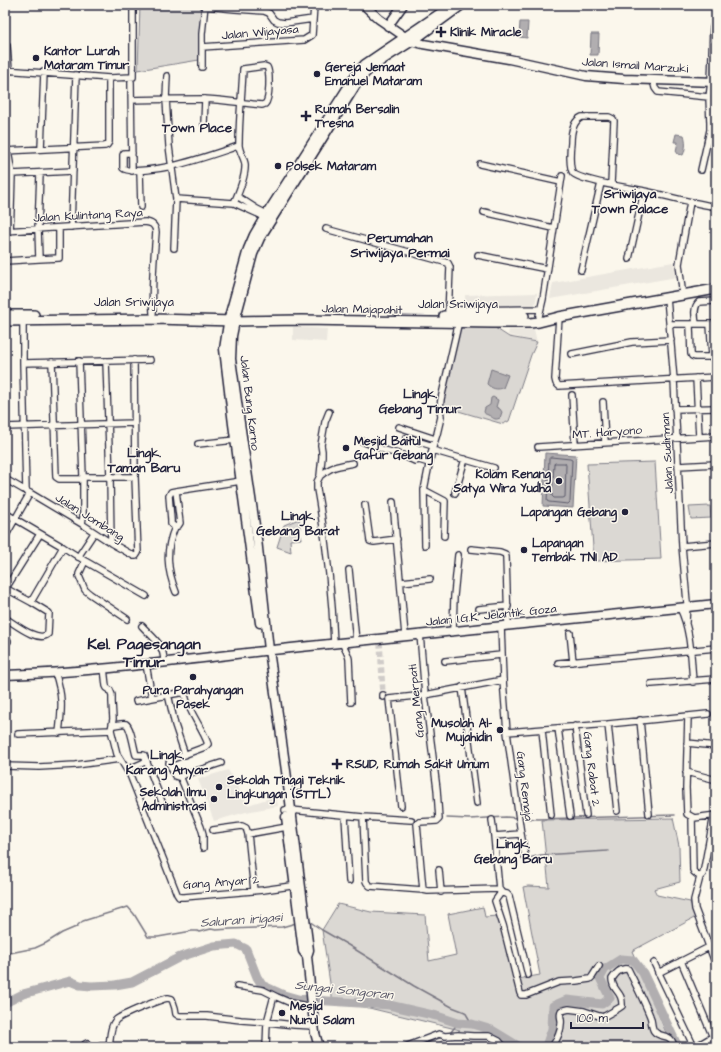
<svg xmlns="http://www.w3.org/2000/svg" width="721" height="1052" viewBox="0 0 721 1052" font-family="'Architects Daughter',sans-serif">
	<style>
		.built { fill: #ebe7df }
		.green { fill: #dbd8d3; stroke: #7e7d87 }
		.water { fill: #b1aeb0; stroke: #787681 }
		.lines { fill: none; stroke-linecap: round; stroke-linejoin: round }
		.shore { stroke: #5b5a6a; stroke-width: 1 }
		.stream { stroke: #787681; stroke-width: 1.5 }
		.river { stroke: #b1aeb0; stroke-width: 9 }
		.street-tunnel { stroke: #d0ccc9; stroke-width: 5.5; stroke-dasharray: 5.5 3; stroke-linecap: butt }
		.street-casing { stroke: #22223b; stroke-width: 8 }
		.secondary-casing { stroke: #22223b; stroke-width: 11 }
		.primary-casing { stroke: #22223b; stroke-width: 12 }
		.street { stroke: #fbf7ec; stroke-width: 5.5 }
		.secondary { stroke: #fbf7ec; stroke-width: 8 }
		.primary { stroke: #fbf7ec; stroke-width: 9 }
		.poi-dot { fill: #22223b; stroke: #fbf7ec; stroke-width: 1.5 }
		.labels { text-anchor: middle; stroke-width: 3; stroke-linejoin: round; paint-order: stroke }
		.street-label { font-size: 12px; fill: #22223b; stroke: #fbf7ec }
		.poi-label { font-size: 12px; font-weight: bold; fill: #22223b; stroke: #fbf7ec; text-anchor: start }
		.neighbourhood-label { font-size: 13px; font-weight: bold; fill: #22223b; stroke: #fbf7ec }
		.water-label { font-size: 13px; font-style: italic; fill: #545364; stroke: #fbf7ec }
		.district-label { font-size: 16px; font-weight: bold; fill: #22223b; stroke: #fbf7ec }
	</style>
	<rect width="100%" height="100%" fill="#fbf7ec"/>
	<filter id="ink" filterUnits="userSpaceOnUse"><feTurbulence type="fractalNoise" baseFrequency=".025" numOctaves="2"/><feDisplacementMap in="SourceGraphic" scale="8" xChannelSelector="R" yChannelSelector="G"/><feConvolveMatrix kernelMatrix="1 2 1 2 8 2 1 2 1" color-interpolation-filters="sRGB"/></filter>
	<g filter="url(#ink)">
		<path class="built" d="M673,262L677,277L550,299L553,283Z
			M537,293L535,306L465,307V295Z
			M293,327L327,329L326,342L293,340Z
			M534,329L537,342L508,335L509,330Z
			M228,770L248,805L276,796L278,806L246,812L214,821L198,779Z"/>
		<path class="green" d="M140,5H203L199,60L138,70Z
			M459,325L492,326L509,337L537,342L531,355L509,421L503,424L448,408L443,405Z
			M655,462L661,559L594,561L587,464Z
			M710,506L711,518L691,519L689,507Z
			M299,519L301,539L290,540L291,552L277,547L284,525Z
			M673,818L679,846L680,882L654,889L657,895L690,902L696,917L632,951L672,1047H432L460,1030L365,1007L333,1003L322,930L338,904L371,912L425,915L429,961L456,955L448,914L483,907L485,917L497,916L518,979L540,975L523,887L528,886L549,887L542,820Z"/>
		<path class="water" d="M520,22H528L527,38L519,37Z
			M591,34H599L598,55H590Z
			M676,134L684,135C686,141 686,149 683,155L678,154L676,151L678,142H674Z
			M491,369L508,375L503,388C497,390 492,389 487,384Z
			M493,397L498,400L496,407L500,409L502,412L500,418C494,421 493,417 488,415C484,413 487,416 484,412L485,408L490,405L491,398Z
			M545,453L576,455L573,508L543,506Z"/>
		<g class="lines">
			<path class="shore" d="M551,457L570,459L572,460L570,502L568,504L549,502L547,501L549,459Z
				M556,463H565L566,465L565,497L563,498H554L552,496L554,464Z"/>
			<path class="stream" d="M656,84L690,85
				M698,85L708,86
				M447,818L469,819L506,817L517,818
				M521,818L538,819L675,815
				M525,859L541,855L608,851
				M309,921L322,930L348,945L414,986L452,1007L465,1012L472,1024
				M5,954L35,948L46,943L62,933L76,927L80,923L83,921L128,907L134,914L148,937H158L192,931H197L199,932L211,929L216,930L230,929L282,927L296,923
				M449,1033L451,1032L458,1023
				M417,1047L442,1037"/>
			<path class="river" d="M5,1003L23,994L70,981L80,985L91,986L115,985L132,982L180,957L214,946L236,944L246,949L257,977L262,985L284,995L298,999L389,1005L437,1016L458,1023L472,1024L492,1030L520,1047
				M542,1047L546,1046L552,1029L553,1006L567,1000L602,1004L610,998L600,978L605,969L621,959L633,960L643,973L678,1047"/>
			<path class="street-tunnel" d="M380,642L383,695"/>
			<defs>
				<path id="street" d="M204,6L235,9L264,11L269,13L274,20L278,22L285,23L313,19
					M7,46L9,70
					M202,47L304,40L312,35L314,5
					M202,67V34L205,5
					M5,70L109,78L133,77V5
					M167,76L166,99L169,146L176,199L174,248
					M653,80L655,88L658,92L709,97L710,123V130L701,170
					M131,82L132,171
					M711,82L713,27
					M5,89L6,70
					M709,97L711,82
					M132,100C156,99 180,99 204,99C223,100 243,103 262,105C263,105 264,104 265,104C270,99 270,72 267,67L264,66L243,69C242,94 239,118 239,143C238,150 244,157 245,164C246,175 239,192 234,203
					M204,124L205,99
					M41,149L44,72
					M5,151L105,146L107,145L109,142V78
					M8,151L12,174L11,209L10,231
					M132,153H124L123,155V168C129,174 163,168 172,166C195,161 217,153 238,146
					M480,164L561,182
					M140,171L141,207
					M12,174L73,171
					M611,184L614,121L613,119L609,117H582C573,121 571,134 571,143C570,150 569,168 573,173C581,181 630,188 644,191C667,196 689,202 712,206
					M237,196L257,209L267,214
					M176,199L234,203L265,217
					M484,212L553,228
					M71,227L76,75
					M326,229L448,263L450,267L448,316
					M5,231L145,222C151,223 155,224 156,232C154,259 151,286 153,313
					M478,255L547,269
					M39,259L59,258V228
					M629,259L644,191
					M5,261L39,259L38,229L40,173
					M581,270L601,183
					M682,289L679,264L690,202
					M667,298L674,380L682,546L687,602L686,622
					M448,310L540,309
					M539,316L543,299L562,176
					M559,317L555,379L556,383L559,386L716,377
					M670,324H716
					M696,324C695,317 693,307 699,302L716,301
					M710,324L712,357
					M690,325L691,354L692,356L695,357H716
					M572,354L632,342L671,340
					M79,361L83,477V517L82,524
					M106,361L110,478L111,543
					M52,362L56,477L59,479H83
					M23,363L150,360
					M696,378L699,437
					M572,395L575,445
					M603,402L605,443
					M675,409L716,408
					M329,412L325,422L321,445L322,451V457L320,476L317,482V489C326,540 332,591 334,643
					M5,427L134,423
					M399,427L435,439
					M406,438L433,446
					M362,441L384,450L402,455L415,461L419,460L429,463
					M198,444L235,440
					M538,447L716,436
					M432,450L494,468
					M678,466L716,464
					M320,476C332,466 338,466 353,463
					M83,477H135
					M5,479L26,491
					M424,490L425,545
					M176,491L180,523L178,526L175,527L171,524V520L169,496L171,492L176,491L241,481
					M30,493L82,524L111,543L134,556H136L138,553L135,477L134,360
					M455,493L465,459
					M393,502L405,635
					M365,505L370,541L374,542L397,539
					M5,513L63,547L85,561L146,596
					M175,527C165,550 167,570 176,592
					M444,536L445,501L424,490L432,450L437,434L441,417L440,408L441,399L459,321
					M5,537L30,493L26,491L23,363V319
					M682,546L716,543
					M471,549L500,552L505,554L506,557L508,625
					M78,557L94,533
					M85,561L79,574V576L85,590L90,594L127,619
					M349,570L356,641
					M401,582L430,579
					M5,588L31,602L49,613L48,634C38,643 15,624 5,618
					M6,588L40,534
					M31,602L63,547
					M680,608C691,630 691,657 693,682
					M479,609L508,606
					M142,626C153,638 164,644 164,662
					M501,626L503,680L507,732L608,724L708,714
					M453,631L454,596L458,555
					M570,633L573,662
					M420,634L425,695L437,789L439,819L437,821L419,822L417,824L423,890
					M5,641H8
					M342,642C344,648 348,653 349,659L351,702
					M445,661L501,655
					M558,663L716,648
					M146,664L152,698
					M104,668L106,686L107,688L110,690L112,695V702L113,719L111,730L117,754L130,775L177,894L179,897H184L263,890L298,885
					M55,672C63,696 62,708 59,733
					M651,684L716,679
					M462,687L477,803
					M168,694L175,725L185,755
					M383,695V697
					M136,701L179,693H184L185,695C189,713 202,727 208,744L205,747L170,760L169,763L175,776L178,777L221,763
					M688,716L686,788L687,814L694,818L716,815
					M640,720L649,814
					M608,724L617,811
					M113,725C116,725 122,723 126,724C131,727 134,749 136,755H144L162,802
					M575,726L586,815
					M558,728L570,816
					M542,730L551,815
					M18,734L111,730
					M687,743L716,746
					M5,766L39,767L76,765L120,759
					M127,770L147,761
					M686,772L713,779
					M180,776L201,827L203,834V848
					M401,806L389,699L425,695L503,680
					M285,810H291L363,817L366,881L367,883L370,886L423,890L428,891L499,889L502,893L507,894L509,896L528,975
					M714,815L703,874L700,877L694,900L695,909L716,965
					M345,816L349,881
					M363,817L411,820
					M692,817L693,870L694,872L700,877
					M492,820L494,836
					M213,830L242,826L246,828L248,834L254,891
					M248,834L287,827
					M521,834L525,856
					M439,870L441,892
					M499,889L494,836L521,834L507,732
					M500,892V894L495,901L503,925L520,993L521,995H526L559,982L576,981L590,979L592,977L599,966
					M681,961L712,1035V1037L695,1047
					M654,963L694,1047
					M658,973L709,947L716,946
					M237,986L263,990L277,997L291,1003L312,1007
					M5,1041L7,1047
					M101,1045H109
					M84,1047L85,1044L87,1043
					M109,1047C110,1039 110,1026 116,1020C121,1015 161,999 168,998L172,999L175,1008L176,1014L179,1016H207L241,1020L267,1022L294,1025L314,1026
					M266,1047L267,1022L274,996
					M405,1047L439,1034L445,1036L458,1035L473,1036H489L499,1041L504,1047
					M552,1047C556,1041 561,1032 561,1024C562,1019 559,1016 561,1011L569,1009L584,1011L599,1016L603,1017L619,1008L622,1006C623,991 612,991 612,979C616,973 620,968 628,969L630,973C637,987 644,1001 650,1016C652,1020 651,1027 654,1031C661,1040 671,1031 674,1047"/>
				<path id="secondary" d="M364,5L379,19L411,41L423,44L509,59L586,76L624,79L716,82
					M388,26L403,5
					M260,623L233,424L224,349L229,317L248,249L254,235L261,223L357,73L365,64L452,5
					M5,675C101,672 196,658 291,648C433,633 574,619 716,604
					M286,817L303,951L307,956
					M319,1047L315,1033L307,956L309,950L287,778L269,650L257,539L240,423L231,359L232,336L235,321L253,254L260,238L359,80C373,63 398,51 417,38C432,27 447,16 462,5"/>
				<path id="primary" d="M5,315H34
					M444,316H524
					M5,321L153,319L235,321L302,320L493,323H530L539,322L559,317L716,289"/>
			</defs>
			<use href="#street" class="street-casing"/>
			<use href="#secondary" class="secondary-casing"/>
			<use href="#primary" class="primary-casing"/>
			<use href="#street" class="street"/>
			<use href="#secondary" class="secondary"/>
			<use href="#primary" class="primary"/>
		</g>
	</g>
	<g class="poi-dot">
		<path d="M439 26h4v4h4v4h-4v4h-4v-4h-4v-4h4z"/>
		<circle cx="36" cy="58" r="4"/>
		<circle cx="317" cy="74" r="4"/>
		<path d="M304 110h4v4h4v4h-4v4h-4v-4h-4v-4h4z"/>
		<circle cx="278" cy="166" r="4"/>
		<circle cx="346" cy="448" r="4"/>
		<circle cx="559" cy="481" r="4"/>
		<circle cx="625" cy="512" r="4"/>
		<circle cx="524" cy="550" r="4"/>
		<circle cx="193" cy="677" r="4"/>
		<circle cx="500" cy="730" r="4"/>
		<path d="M335 758h4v4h4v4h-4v4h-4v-4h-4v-4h4z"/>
		<circle cx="219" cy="787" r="4"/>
		<circle cx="214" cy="799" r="4"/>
		<circle cx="282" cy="1013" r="4"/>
	</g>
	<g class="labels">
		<g class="street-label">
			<text transform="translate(260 32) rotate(-5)" y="4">Jalan Wijayasa</text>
			<text transform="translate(635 65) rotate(4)" y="4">Jalan Ismail Marzuki</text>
			<text transform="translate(88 215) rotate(-3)" y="4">Jalan Kulintang Raya</text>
			<text x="134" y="306">Jalan Sriwijaya</text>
			<text x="458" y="308">Jalan Sriwijaya</text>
			<text transform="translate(362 309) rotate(1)" y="4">Jalan Majapahit</text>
			<text transform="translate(250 403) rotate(83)" y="4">Jalan Bung Karno</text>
			<text transform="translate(607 432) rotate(-4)" y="4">MT. Haryono</text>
			<text transform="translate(667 453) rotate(-93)" y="4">Jalan Sudirman</text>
			<text transform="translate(90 517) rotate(32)" y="4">Jalan Jombang</text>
			<text transform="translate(491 615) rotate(-6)" y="4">Jalan I.G.K. Jelantik Goza</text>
			<text transform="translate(416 701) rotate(-96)" y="4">Gang Merpati</text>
			<text transform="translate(592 769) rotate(83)" y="4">Gang Rabat 2</text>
			<text transform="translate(525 786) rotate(83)" y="4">Gang Remaja</text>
			<text transform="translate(221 882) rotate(-4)" y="4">Gang Anyar 2</text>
		</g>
		<g class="poi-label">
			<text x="450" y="36">Klinik Miracle</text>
			<text x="44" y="55">Kantor Lurah<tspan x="44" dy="14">Mataram Timur</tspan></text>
			<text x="325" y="71">Gereja Jemaat<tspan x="325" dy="14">Emanuel Mataram</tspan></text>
			<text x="315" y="113">Rumah Bersalin<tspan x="315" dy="14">Tresna</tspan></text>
			<text x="286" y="170">Polsek Mataram</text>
			<text x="354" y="445">Mesjid Baitul<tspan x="354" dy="14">Gafur Gebang</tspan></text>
			<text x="551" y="478" text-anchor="end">Kolam Renang<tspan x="551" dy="14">Satya Wira Yudha</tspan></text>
			<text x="617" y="516" text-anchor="end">Lapangan Gebang</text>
			<text x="532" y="547">Lapangan<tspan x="532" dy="14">Tembak TNI AD</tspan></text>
			<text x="193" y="694" text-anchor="middle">Pura Parahyangan<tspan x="193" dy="14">Pasek</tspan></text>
			<text x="492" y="727" text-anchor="end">Musolah Al-<tspan x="492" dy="14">Mujahidin</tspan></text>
			<text x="346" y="768">RSUD, Rumah Sakit Umum</text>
			<text x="227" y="784">Sekolah Tinggi Teknik<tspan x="227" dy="14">Lingkungan (STTL)</tspan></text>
			<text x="206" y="796" text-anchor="end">Sekolah Ilmu<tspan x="206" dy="14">Administrasi</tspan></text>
			<text x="290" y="1010">Mesjid<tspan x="290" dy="14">Nurul Salam</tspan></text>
		</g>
		<g class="neighbourhood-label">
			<text x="197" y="132">Town Place</text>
			<text x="630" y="198">Sriwijaya<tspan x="630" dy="15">Town Palace</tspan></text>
			<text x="400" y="242">Perumahan<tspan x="400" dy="15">Sriwijaya Permai</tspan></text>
			<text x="420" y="398">Lingk.<tspan x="420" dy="15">Gebang Timur</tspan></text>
			<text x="144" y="457">Lingk.<tspan x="144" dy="15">Taman Baru</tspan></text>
			<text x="298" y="520">Lingk.<tspan x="298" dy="15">Gebang Barat</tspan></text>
			<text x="167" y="759">Lingk.<tspan x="167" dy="15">Karang Anyar</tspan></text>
			<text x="513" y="848">Lingk.<tspan x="513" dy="15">Gebang Baru</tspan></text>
		</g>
		<g class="water-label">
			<text transform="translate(241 919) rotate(-4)" y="5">Saluran irigasi</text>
			<text transform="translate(344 989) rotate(6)" y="5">Sungai Songoran</text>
		</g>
		<g class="district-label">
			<text x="144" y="649">Kel. Pagesangan<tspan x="144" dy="18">Timur</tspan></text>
		</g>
	</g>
	<rect width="721" height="1052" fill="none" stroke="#fbf7ec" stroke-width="20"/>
	<rect x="10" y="10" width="701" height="1032" fill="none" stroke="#22223b" stroke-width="1.5" filter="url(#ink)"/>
	<path d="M571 1022v6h72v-6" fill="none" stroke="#22223b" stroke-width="2"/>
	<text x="577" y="1022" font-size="12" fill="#22223b" stroke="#fbf7ec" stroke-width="3" paint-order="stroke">100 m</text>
</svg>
